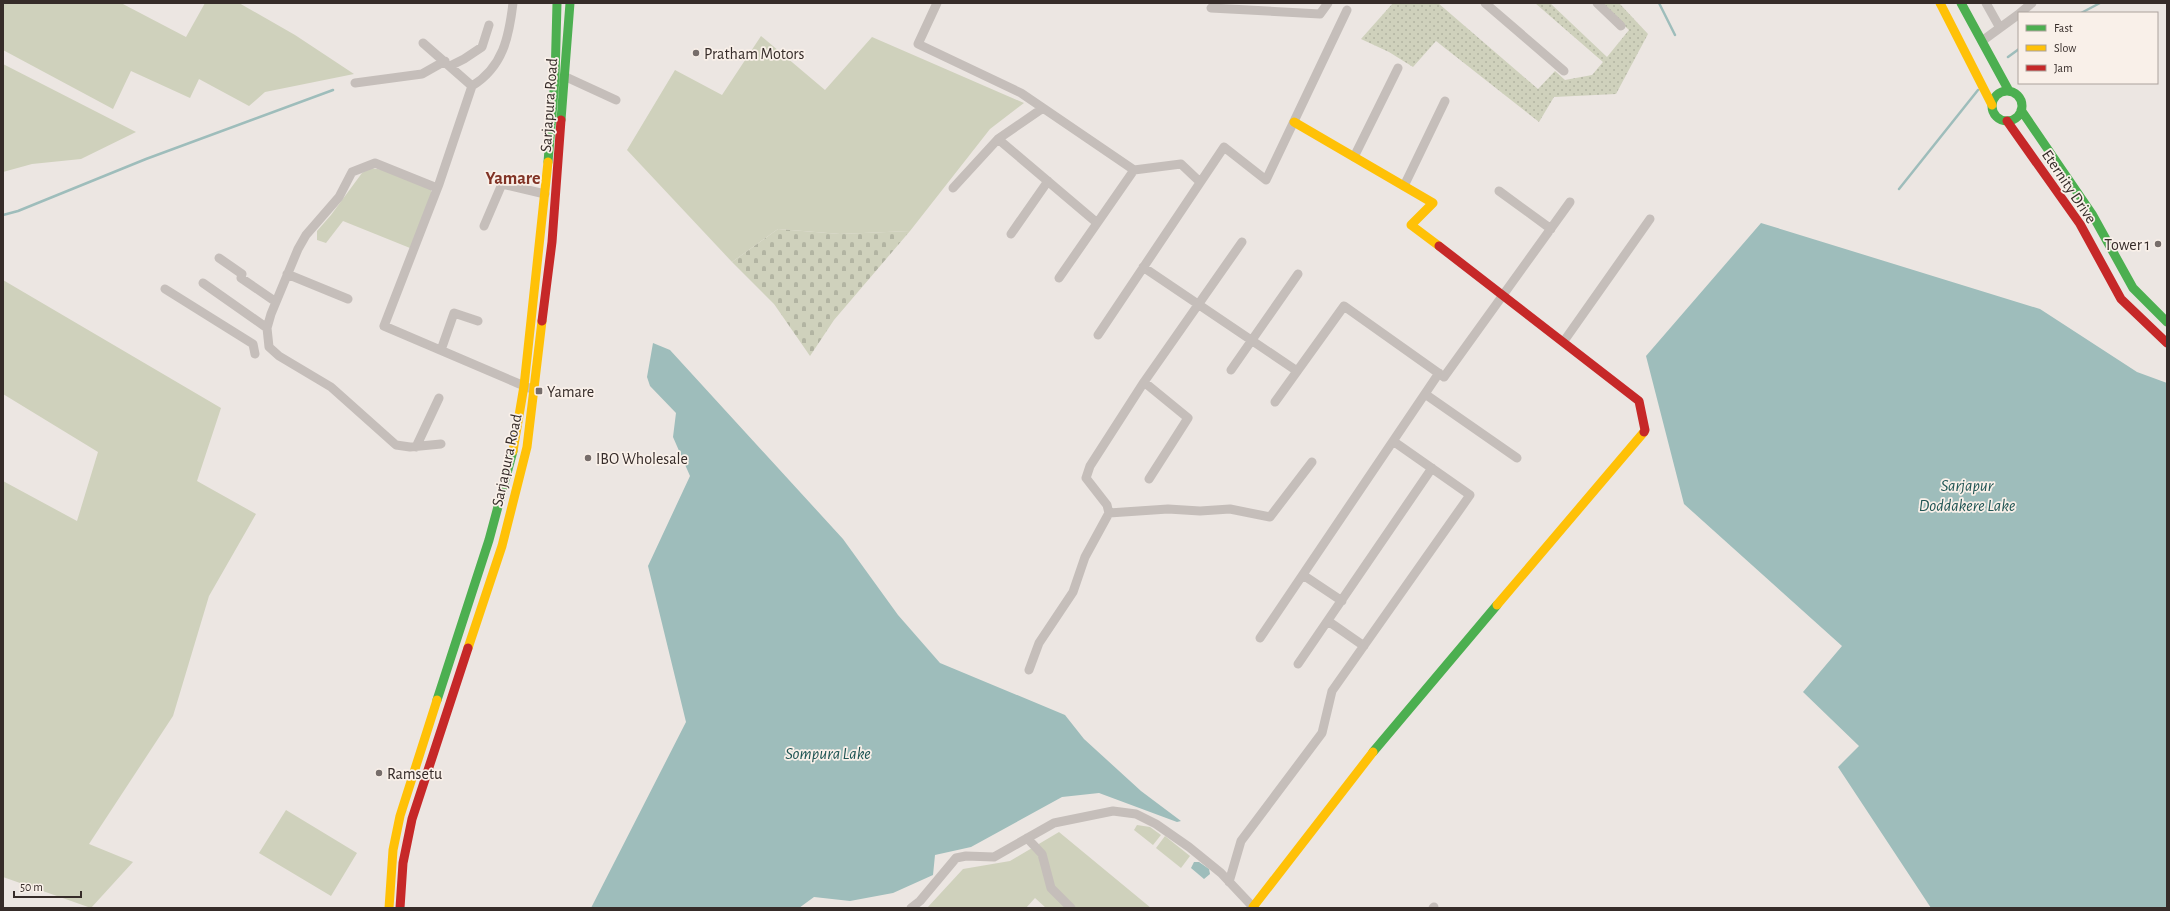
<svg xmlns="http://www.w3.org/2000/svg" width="2170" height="911" viewBox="0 0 2170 911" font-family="'Alegreya Sans',sans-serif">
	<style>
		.green { fill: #cfd1bc }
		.cemetery { fill: url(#cemetery-stones) }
		.garden { fill: url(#garden-dots) }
		.water { fill: #9ebdbb }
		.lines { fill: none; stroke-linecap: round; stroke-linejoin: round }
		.stream { stroke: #9ebdbb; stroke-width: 2.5 }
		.street { stroke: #c5beba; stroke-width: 9 }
		.fast { stroke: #4caf50; stroke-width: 9 }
		.slow { stroke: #ffc107; stroke-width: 9 }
		.jam { stroke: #c62828; stroke-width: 9 }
		.poi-dot { fill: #766d6a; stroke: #f9f0e9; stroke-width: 1.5 }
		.labels { text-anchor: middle; stroke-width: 3.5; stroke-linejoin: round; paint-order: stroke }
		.poi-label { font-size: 16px; fill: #362c29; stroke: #f9f0e9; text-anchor: start }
		.street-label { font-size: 16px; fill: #362c29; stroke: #f9f0e9 }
		.water-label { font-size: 17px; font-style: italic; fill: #205554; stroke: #f9f0e9 }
		.quarter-label { font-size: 18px; font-weight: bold; fill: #813326; stroke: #f9f0e9 }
	</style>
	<defs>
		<pattern id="cemetery-stones" width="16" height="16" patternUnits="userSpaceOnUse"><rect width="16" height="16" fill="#cfd1bc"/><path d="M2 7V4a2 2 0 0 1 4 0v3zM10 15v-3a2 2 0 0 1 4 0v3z" fill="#b2b4a2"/></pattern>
		<pattern id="garden-dots" width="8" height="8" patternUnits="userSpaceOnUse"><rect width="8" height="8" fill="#cfd1bc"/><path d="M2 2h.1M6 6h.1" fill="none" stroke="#b2b4a2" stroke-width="1.8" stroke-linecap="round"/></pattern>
	</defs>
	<rect width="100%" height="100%" fill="#ece6e2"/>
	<path class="green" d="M3,3H121L186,37L205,3H239L295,35L354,74L265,92L249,106L199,79L190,98L131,71L113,109L3,50Z
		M761,36L825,90L872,37L1024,103L990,129L910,231L840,234L778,229L732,262L627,150L675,70L722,95Z
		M3,64L136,132L81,159L32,164L3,172Z
		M371,168L384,170L431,189V197L410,248L343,221L326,243L317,240V231L331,215L362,173Z
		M3,280L221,408L197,481L256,514L209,596L173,716L89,844L133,862L91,908L3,877V481L77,521L98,452L3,394Z
		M286,810L357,853L331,896L259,853Z
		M1137,825L1150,827L1161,835L1153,845L1134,830Z
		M1059,832L1151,908H1046L1035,898L1026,908H927L963,869L1010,861Z
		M1165,836L1190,856L1181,868L1156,848Z"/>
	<path class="cemetery" d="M778,229L840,234L910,231L834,320L810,356L774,304L732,262Z"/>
	<path class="garden" d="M1393,3H1438L1538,89L1555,71L1565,80L1592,75L1603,62L1535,3H1550L1607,57L1629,30L1600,3H1619L1648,34L1616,94L1554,97L1539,122L1436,41L1413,67L1389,52L1361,39Z"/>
	<path class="water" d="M1761,223L2040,309L2137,372L2167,383V908H1931L1838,767L1859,746L1803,692L1842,646L1684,504L1646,356Z
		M653,343L670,350L843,539L898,615L940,663L1065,715L1084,739L1141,791L1181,821L1177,822L1099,793L1062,797L971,847L935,855L933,875L893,893L850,901L814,897L799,908H591L686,722L648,566L690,476L673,437L676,413L650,386L647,377Z
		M1194,862H1199L1209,869L1210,874L1204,879L1191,868Z"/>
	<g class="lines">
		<path class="stream" d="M1659,3L1675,35
			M2081,13L2100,3
			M2008,57L2019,49
			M1899,189L1978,90
			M3,215L18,211L146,159L333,90"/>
		<path class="street" d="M513,3C509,37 503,67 472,86L439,184L384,326L529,388
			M937,3L918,44L1021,93L1134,170L1181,164L1200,182
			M1485,3L1564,71
			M1597,3L1621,26
			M1986,3L2000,28
			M1211,8L1320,14L1328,3
			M2020,13L2032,3
			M1982,41L2019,14
			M423,43L472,86
			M450,66L464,59L482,47L489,25
			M566,77L616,100
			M355,83L422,74L445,61
			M998,139L1096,222
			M1354,157L1398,68
			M1404,186L1445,101
			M437,188L375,163L352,172L339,197L306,235L298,249L271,314L267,328L269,347L279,356L331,387L396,445L410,447L441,444
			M953,188L998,139L1043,108
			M1499,191L1551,229
			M484,226L502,184L545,194
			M1011,234L1048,181
			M219,258L242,274L241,278L276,302
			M1143,267L1297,371
			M287,274L348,299
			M1059,278L1134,170
			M203,283L267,328
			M165,289L253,344L255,354
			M1098,335L1224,147L1266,180L1347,10
			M1564,341L1650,219
			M441,350L454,313L478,321
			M1231,370L1298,274
			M1144,382L1188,418L1149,479
			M1425,394L1517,458
			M1275,402L1344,306L1444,377L1570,202
			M416,447L439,398
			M1109,513L1168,509L1200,511L1230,509L1270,517L1312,462
			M1303,575L1342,601
			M1328,621L1364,646
			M1260,638L1439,373
			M1298,664L1432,468
			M1029,670L1039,643L1073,592L1085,557L1109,513L1107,505L1086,478L1090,466L1144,382L1242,242
			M1027,838L1042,854L1051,888L1071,908
			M1229,882L1241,841L1322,733L1332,691L1470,495L1393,441
			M911,908L920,901L956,858L966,856L994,857L1054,823L1113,811L1136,814L1156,824L1189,847L1221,873L1254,908
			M1433,908L1434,907"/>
		<path class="fast" d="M1961,3L2009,91
			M1992 106a15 15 0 1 1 30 0a15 15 0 1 1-30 0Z
			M2021,110L2092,214L2133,288L2167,322
			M561,120L570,3
			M548,162L555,79L557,3
			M437,700L489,540L513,451
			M1373,752L1497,605"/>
		<path class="slow" d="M1940,3L1992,105
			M1294,122L1433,203L1411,225L1439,246
			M513,451L524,386L548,162
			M1497,605L1644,432
			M468,648L502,546L527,447L542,321
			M1253,907L1373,752
			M389,908L393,850L400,816L437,700"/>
		<path class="jam" d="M2007,121L2080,224L2121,299L2167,343
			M1439,246L1639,401L1645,430L1644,432
			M542,321L552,242L561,120
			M400,908L403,863L412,819L468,648"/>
	</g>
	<g class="poi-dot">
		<circle cx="696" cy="53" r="4"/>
		<circle cx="2158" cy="244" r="4"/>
		<rect x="535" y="387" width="8" height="8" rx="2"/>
		<circle cx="588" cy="458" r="4"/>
		<circle cx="379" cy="773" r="4"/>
	</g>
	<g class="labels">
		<g class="poi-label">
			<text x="704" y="59">Pratham Motors</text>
			<text x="2150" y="250" text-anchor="end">Tower 1</text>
			<text x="547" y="397">Yamare</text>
			<text x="596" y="464">IBO Wholesale</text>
			<text x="387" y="779">Ramsetu</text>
		</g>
		<g class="street-label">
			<text transform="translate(548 105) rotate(-86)" y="6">Sarjapura Road</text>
			<text transform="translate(2070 186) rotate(56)" y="6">Eternity Drive</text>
			<text transform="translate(506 460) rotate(-78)" y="6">Sarjapura Road</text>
		</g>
		<g class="water-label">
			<text x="1967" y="491">Sarjapur<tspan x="1967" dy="20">Doddakere Lake</tspan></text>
			<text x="828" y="759">Sompura Lake</text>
		</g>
		<g class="quarter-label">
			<text x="513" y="184">Yamare</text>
		</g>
	</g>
	<rect width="2170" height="911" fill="none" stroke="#362c29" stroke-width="8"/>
	<rect x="2018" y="12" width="140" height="72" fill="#f9f0e9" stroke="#aba29c"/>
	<rect x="2026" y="25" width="20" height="6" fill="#4caf50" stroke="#aba29c"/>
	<text x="2054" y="32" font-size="12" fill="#362c29">Fast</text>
	<rect x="2026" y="45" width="20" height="6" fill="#ffc107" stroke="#aba29c"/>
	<text x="2054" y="52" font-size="12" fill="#362c29">Slow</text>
	<rect x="2026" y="65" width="20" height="6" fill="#c62828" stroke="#aba29c"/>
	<text x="2054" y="72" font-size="12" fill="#362c29">Jam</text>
	<path d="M14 891v6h67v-6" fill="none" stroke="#362c29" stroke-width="2"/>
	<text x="20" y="891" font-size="12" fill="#362c29" stroke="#f9f0e9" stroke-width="3" paint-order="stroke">50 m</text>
</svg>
